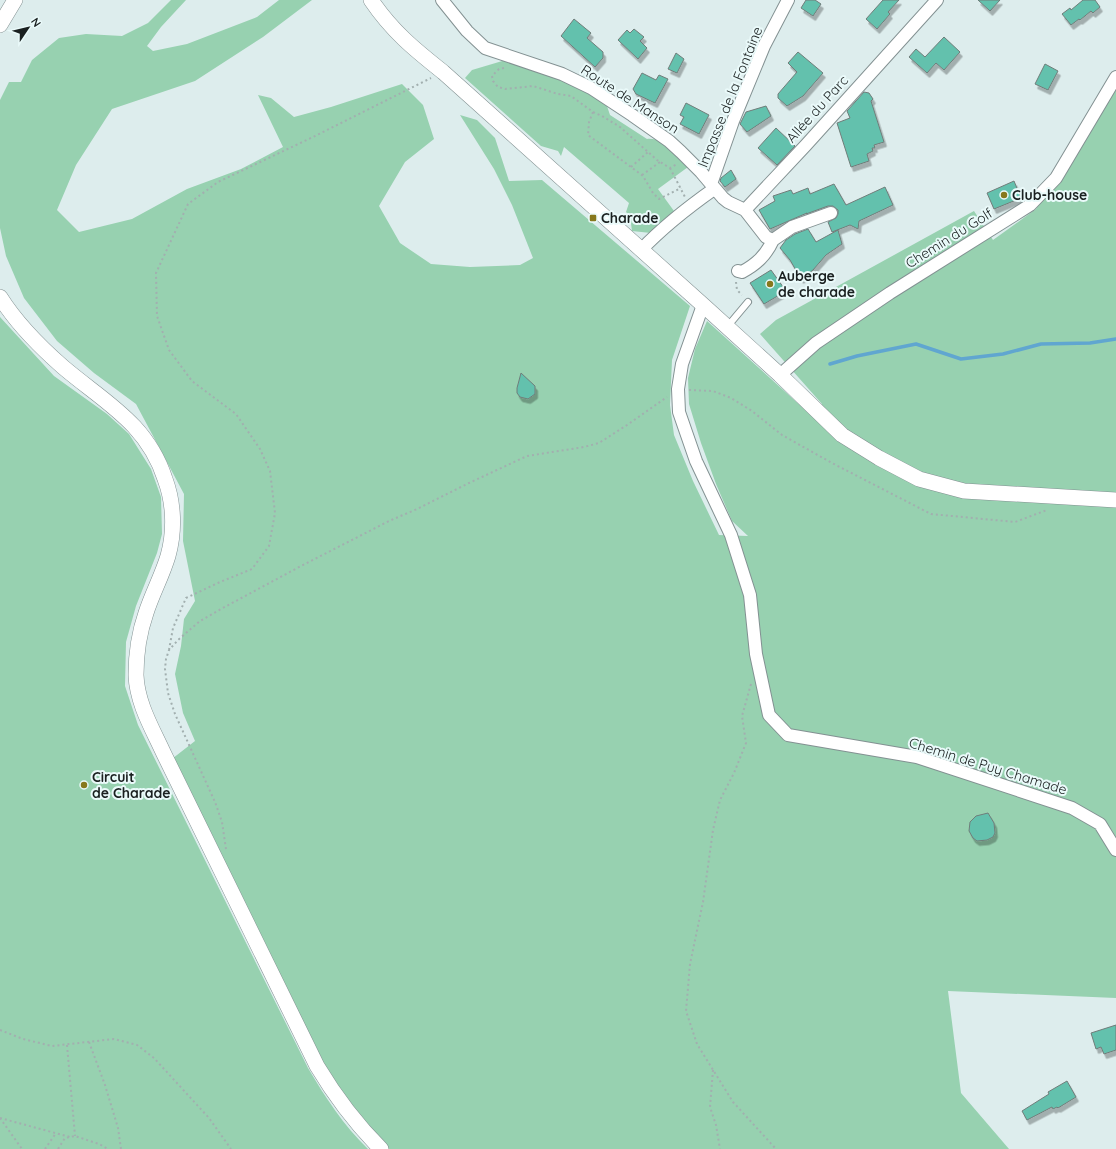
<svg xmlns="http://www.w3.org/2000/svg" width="1116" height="1149" viewBox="0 0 1116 1149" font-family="Quicksand,sans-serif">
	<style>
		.green { fill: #97d1b0 }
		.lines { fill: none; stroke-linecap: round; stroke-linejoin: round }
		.stream { stroke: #60a6d0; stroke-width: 3.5 }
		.building { fill: #63c1ad; stroke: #707d7a; filter: url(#shadow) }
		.service-casing { stroke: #839192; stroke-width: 8 }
		.minor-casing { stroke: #839192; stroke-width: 14 }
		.tertiary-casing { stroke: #839192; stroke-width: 16 }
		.path { stroke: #a2afaf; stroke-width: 2; stroke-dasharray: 2 3; stroke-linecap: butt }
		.service { stroke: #fff; stroke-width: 6 }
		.minor { stroke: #fff; stroke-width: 12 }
		.tertiary { stroke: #fff; stroke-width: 15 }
		.poi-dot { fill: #87781d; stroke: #eafafa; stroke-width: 1.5 }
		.labels { text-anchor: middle; stroke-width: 4; stroke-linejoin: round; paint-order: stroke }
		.street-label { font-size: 14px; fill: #1a2020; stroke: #eafafa }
		.poi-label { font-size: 14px; font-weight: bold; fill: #1a2020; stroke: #eafafa; text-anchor: start }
	</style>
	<defs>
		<filter id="shadow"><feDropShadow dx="2.5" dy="4.5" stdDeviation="0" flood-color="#0004"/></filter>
	</defs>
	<rect width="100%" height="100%" fill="#ddeded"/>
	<path class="green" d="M171,0H186L161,27L147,46L153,51L187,44L257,17L279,0H312L263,37L195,81L112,109L76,165L57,210L79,232L132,219L187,189L241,169L283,147L258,95L271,98L294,117L331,107L402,84L423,105L434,139L405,162L379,206L400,243L431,264L470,267L520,265L533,258L512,205L494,169L460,115L477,120L495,138L509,181L542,180L690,306L672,360L670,405L674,435L693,481L719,535L748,536L732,521L716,484L701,443L689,404L688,378L695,349L707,321L813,417L822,404L760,334L776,320L974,211L993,240L1036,209L1116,76V998L948,991L961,1093L1009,1149H379L349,1114L168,762L195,741L183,713L175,674L181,646L184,619L195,601L183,541L184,494L136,404L94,373L57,341L24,298L6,256L0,228V100L9,82H21L32,60L59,38L86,34L122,36L148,23Z
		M509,59L568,80L606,103L610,115L647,139C664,137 677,156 688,167L658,189L674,211L651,233L632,231L630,216L626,212L629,203L564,147L561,156L558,151L541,146L465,78L472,70Z
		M0,317L54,376L107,414L129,434L151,469L161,497L162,534L157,553L136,606L126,642L125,686L138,725L308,1068C325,1097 344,1126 368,1149H0Z"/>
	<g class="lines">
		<path class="stream" d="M830,364L857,356L916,344L961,359L1003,354L1041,344L1090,343L1116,339"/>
	</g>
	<path class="building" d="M806,0H815L821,4L813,16L801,8Z
		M883,0H899L888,12L890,14L877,29L866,19Z
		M978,0H1000L990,11Z
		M1083,0H1095L1100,7L1093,13L1091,11L1080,20L1079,19L1071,25L1062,14L1070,8L1071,10Z
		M574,19L591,33L587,38L603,52V58L595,67L561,36Z
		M634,29L644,37L640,41L647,48L638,59L618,40L627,30L630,33Z
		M944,37L960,52L944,70L936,63L927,73L909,57L916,49L925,57Z
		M798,52L823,73L803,96L787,106L778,98V94L797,72L788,63Z
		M676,53L684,59L677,73L668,69Z
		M1045,64L1058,71L1048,90L1035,84Z
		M642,73L656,80L659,75L668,79L655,103L636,94L633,89Z
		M864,92L869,93L873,99L871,101L884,142L874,145L875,148H872L873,151L867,154L869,161L851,167L837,123L850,118L847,111Z
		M686,103L709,115L699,134L680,124L684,117L680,115Z
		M766,106L771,116L747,132L740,124L746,112Z
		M776,128L795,146L777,165L758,148Z
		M731,170L736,179L725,187L720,181L721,178Z
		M1014,181L1021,198L994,209L987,193Z
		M834,184L846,205L885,187L893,205L859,221L858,229L850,225L832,232L828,222L836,218L838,214V210L833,206H828L806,214L807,213L770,229L759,210L775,201L773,196L791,190L793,194L808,188L810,194Z
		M808,229L816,242L838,230L842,244L826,255L813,270L801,279L790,260L780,248L786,240L795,234Z
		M771,270L786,291L764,304L750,283Z
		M521,373L535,386V394L528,399L520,397L517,393V388Z
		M988,813L994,823L995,833L993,837L987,840L977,841L973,838L969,831L970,822L976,816Z
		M1116,1025V1050L1104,1054L1101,1047L1096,1049L1091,1033Z
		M1067,1081L1076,1097L1058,1108L1057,1107L1053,1109L1052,1107L1027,1120L1022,1111L1049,1094L1048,1092Z"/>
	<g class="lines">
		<defs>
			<path id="service" d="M727,327L748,302"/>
			<path id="minor" d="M442,0L467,31L485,48L562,74L591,88L632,115L669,141L681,152L701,172L723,198L728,202L745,210L806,145L937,0
				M711,184L733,121L764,46L788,0
				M745,210L766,237L773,240L792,227L831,213
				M641,250C664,226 687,208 714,189
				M738,271L742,272C757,264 766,255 773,240
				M703,305L682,364L678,389L679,412L696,461L731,535L750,595L756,654L769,715L788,735L917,757L1072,808L1100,824L1116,850
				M780,375L816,343L890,293L1030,205L1056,178L1116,77"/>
			<path id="tertiary" d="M371,0C392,31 414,49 443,72L703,305L780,375L842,435L879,458L919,479L964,491L1116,500
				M0,25L15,0
				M0,297C17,324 39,346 63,367C104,402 147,423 165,479C174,503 175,531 168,556C162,576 152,594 146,613C139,633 136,654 136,675C137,703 152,728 163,752L317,1066C335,1096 356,1124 381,1149"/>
		</defs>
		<use href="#service" class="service-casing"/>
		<use href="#minor" class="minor-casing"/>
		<use href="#tertiary" class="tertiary-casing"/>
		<path class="path" d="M504,68L499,69L492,76L493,81L498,87L505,89L533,86L558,94L571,96L593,112L602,116L620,127L657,160L670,168L677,164
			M593,112L589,122L588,135L643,176L653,193L659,199L681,188
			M631,167L648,152
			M670,168L685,197
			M642,175L660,162
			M736,282L737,290L742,295
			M689,390L713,391L731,398L752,411L782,435L832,463L931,514L1015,522L1047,510
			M169,650L173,628L186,598L220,582L252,569L269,546L275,513L270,471L260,449L236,414L192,381L169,350L157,316L156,273L188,204L218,182L313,137L431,78
			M751,684L742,716L746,743L734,773L720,800L713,830L703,902L690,964L686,1011L697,1044L733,1102L776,1149
			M226,849L222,822L215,802L175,714L168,693L165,669L166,659L169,650L178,640L200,621L221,609L301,566L389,521L417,509L469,483L527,456L584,447L599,443L627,425L667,397
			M0,1030L23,1039L52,1046L114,1039L137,1045L154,1058L209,1118L231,1149
			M89,1042L105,1085L118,1128L121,1149
			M67,1045L75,1136
			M713,1070L710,1107L716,1125L720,1149
			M0,1118L70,1137
			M0,1118L22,1149
			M45,1149L56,1133
			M58,1149L65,1138L75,1136L99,1144L108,1149"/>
		<use href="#service" class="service"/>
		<use href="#minor" class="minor"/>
		<use href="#tertiary" class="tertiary"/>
	</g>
	<g class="poi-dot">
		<circle cx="1004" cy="195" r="4"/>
		<rect x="589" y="214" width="8" height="8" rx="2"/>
		<circle cx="770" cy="284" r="4"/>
		<circle cx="84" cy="785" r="4"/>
	</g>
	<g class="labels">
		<g class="street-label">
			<text transform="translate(730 97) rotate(-68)" y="5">Impasse de la Fontaine</text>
			<text transform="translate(630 99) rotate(33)" y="5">Route de Manson</text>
			<text transform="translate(817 109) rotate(-48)" y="5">Allée du Parc</text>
			<text transform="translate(949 238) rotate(-32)" y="5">Chemin du Golf</text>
			<text transform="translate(988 766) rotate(17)" y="5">Chemin de Puy Chamade</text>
		</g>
		<g class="poi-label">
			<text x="1012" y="200">Club-house</text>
			<text x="601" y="223">Charade</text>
			<text x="778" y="281">Auberge<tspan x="778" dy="16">de charade</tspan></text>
			<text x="92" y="782">Circuit<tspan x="92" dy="16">de Charade</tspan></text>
		</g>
	</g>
	<g transform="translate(28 28) rotate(55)" stroke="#eafafa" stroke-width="3" paint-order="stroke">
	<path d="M0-3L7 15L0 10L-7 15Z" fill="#1a2020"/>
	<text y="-6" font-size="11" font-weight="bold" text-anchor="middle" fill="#1a2020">N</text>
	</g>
</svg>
